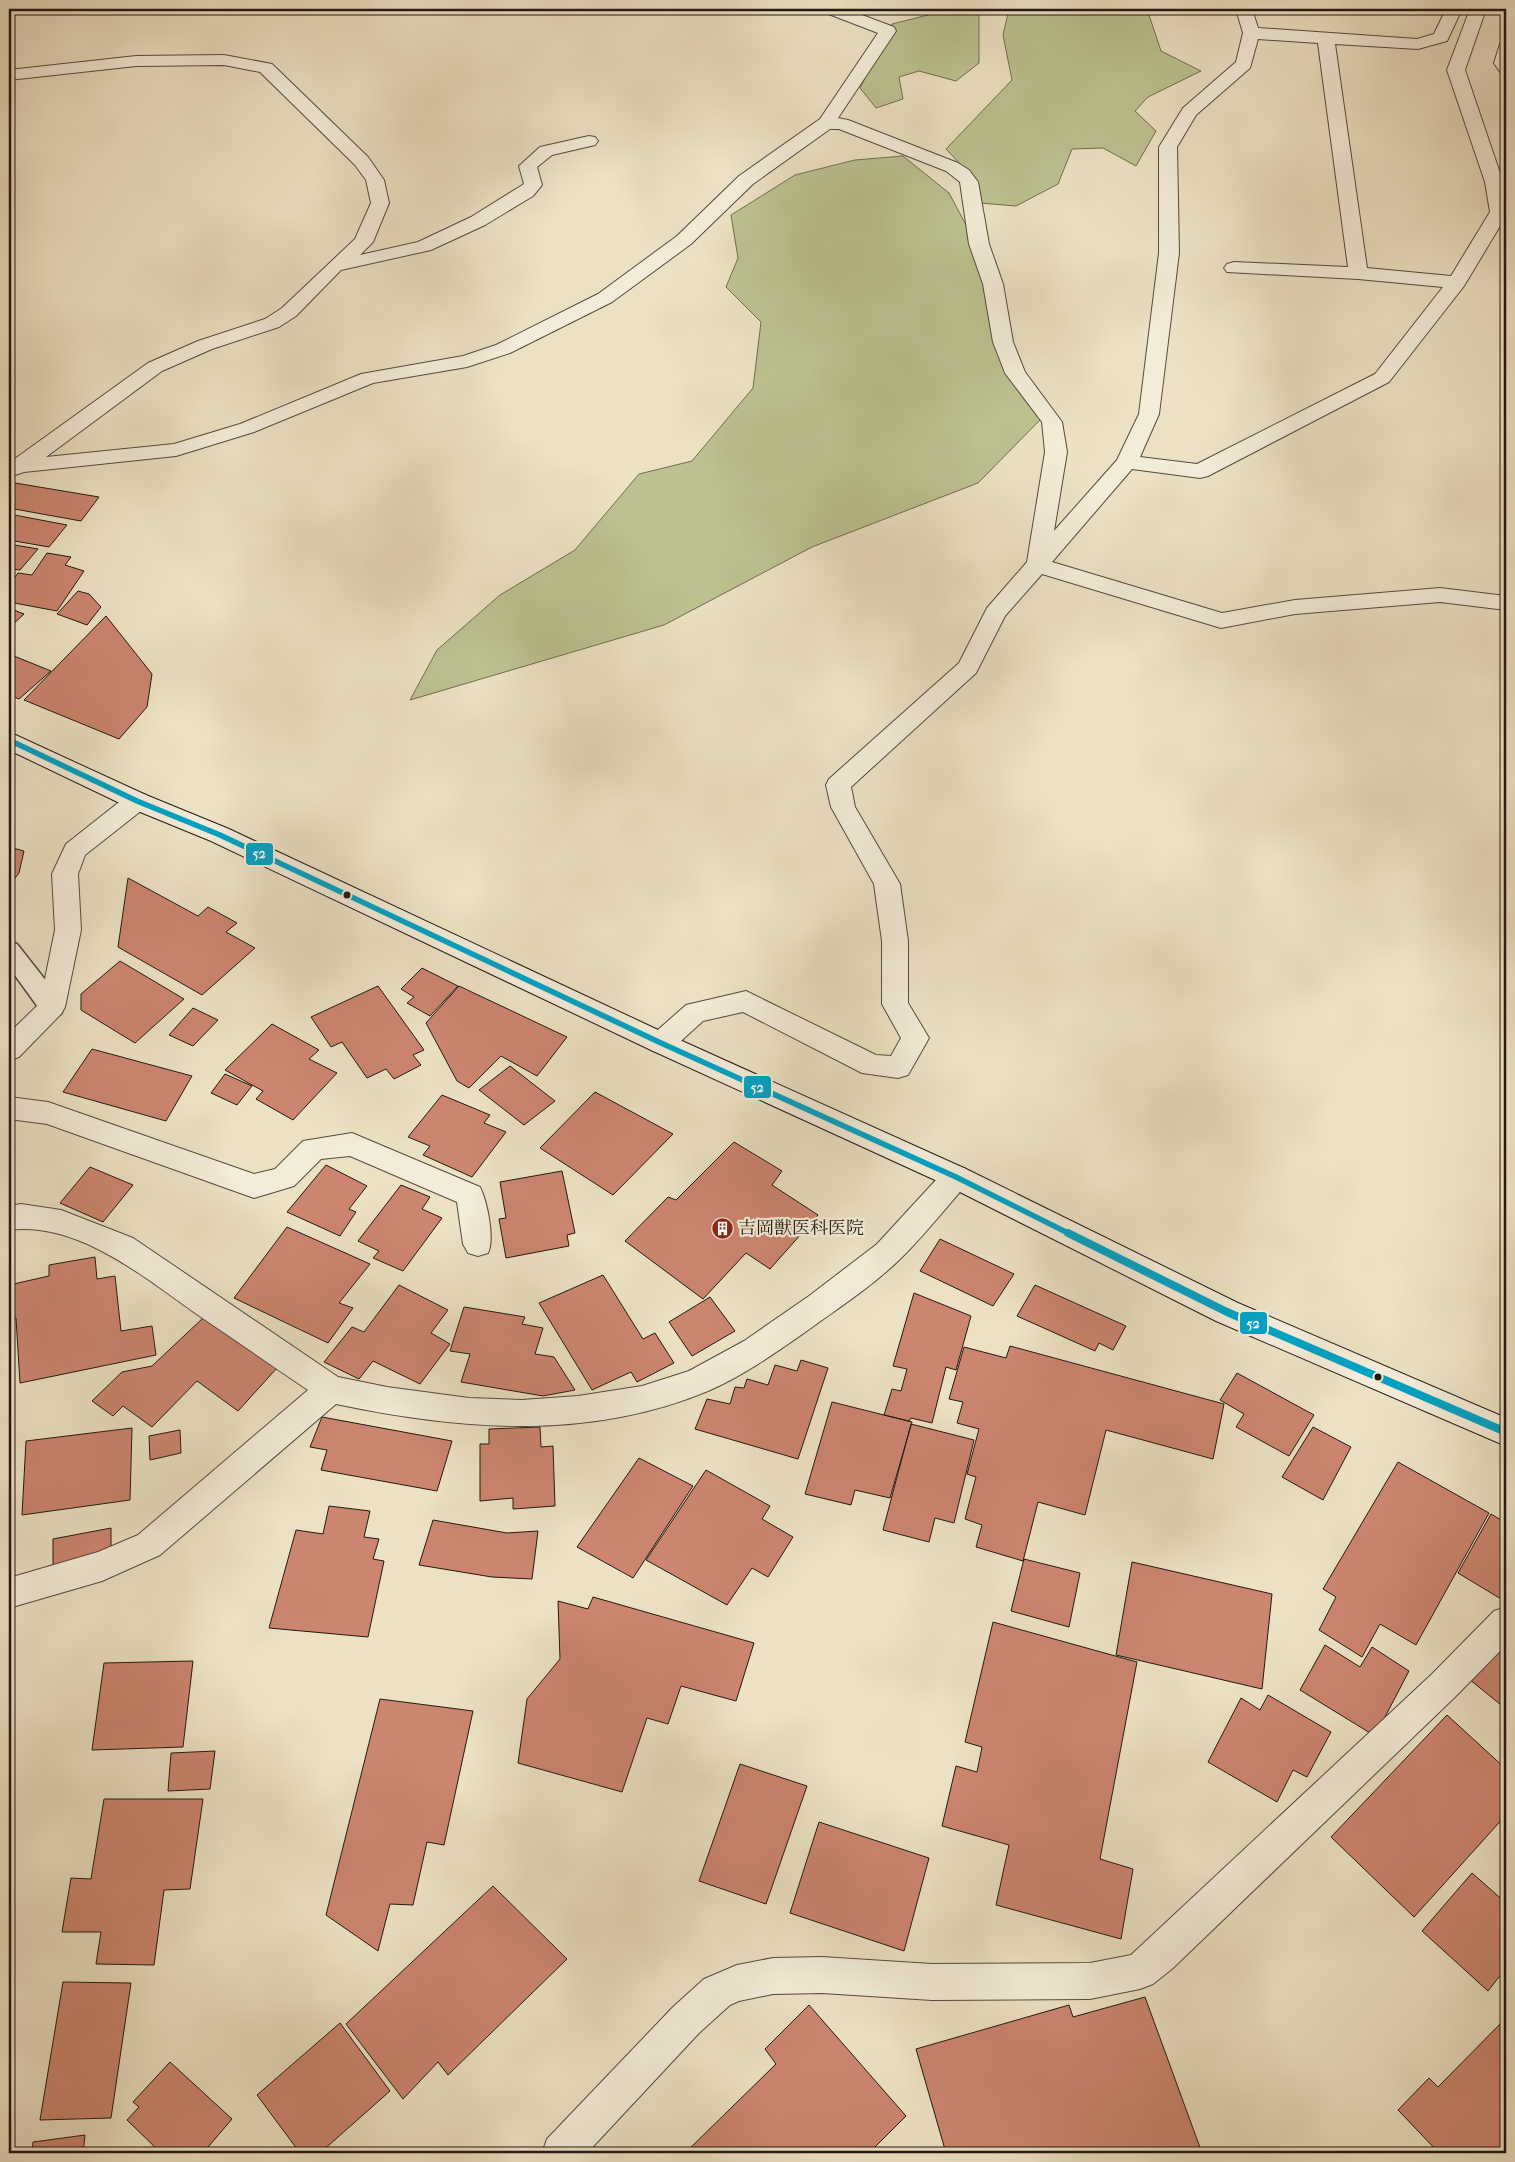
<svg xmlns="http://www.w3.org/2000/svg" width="1515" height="2162" viewBox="0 0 1515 2162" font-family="'IM FELL French Canon','Noto Serif JP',serif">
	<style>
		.green { fill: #bdc190; stroke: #706c51 }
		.building { fill: #cc856f; stroke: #221812 }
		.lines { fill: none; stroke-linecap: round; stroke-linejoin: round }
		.lane-casing { stroke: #544a3e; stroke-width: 3 }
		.street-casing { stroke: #544a3e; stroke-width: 2 }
		.secondary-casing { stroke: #221812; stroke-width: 2 }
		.lane { fill: #f3ecd8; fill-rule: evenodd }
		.street { fill: #f3ecd8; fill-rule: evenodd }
		.secondary { fill: #f3ecd8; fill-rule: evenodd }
		.bus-1-far1-casing { stroke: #f3ecd8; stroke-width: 9 }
		.bus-1-casing { stroke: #f3ecd8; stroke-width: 11 }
		.bus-1-far1 { stroke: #02a2c5; stroke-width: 5.5 }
		.bus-1 { stroke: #02a2c5; stroke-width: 8 }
		.bus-dot { fill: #221812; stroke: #f3ecd8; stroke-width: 2 }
		.labels { text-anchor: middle; stroke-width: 4.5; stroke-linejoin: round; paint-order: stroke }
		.poi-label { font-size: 18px; fill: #221812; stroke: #f3ecd8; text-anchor: start }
		.line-badge { stroke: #f3ecd8; stroke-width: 2 }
		.badge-label { font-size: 14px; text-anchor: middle; font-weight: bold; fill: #fff }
	</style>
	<rect width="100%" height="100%" fill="#ece1c3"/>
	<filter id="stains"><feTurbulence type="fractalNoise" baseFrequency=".004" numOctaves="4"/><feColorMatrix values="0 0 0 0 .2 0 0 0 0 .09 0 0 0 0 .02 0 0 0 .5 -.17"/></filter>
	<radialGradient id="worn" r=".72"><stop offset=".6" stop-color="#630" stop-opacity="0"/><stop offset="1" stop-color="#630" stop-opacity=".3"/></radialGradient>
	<path class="green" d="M952,9H979V63L956,81L919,71L899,77L903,99L876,108L860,88L892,24Z
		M1009,9H1150L1149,15L1161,51L1201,71L1148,97L1135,111L1156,131L1136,166L1103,148L1072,149L1058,184L1016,206L980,203L962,166L946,149L1012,80L1003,35Z
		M903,156L949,193L991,272L1000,338L1042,418L978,483L812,547L664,625L410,700L437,650L500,595L575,550L639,474L692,461L753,388L761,322L726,287L738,258L731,215L795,175L855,160Z"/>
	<path class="building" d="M9,482L99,497L81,521L9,508Z
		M9,514L67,525L49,547L9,540Z
		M9,544L38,549L20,570L11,569L9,572Z
		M47,553L71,557L65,565L84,571L57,611L9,602V585L18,573L32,575Z
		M78,591L89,594L101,607L87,625L57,614Z
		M9,608L24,614L9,628Z
		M106,616L152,674L147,707L119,739L24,700Z
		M9,654L51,671L19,699L9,695Z
		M9,847L24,851L19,873L9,886Z
		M128,878L198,916L208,907L237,923L226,932L255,948L202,995L118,947Z
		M120,961L184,999L135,1043L81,1010V994Z
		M422,968L458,986L430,1016L407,1003L414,997L401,989Z
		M378,986L424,1050L413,1055L421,1065L394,1079L386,1069L367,1078L342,1042L331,1047L311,1017Z
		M459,986L567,1037L537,1076L501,1056L469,1088L457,1081L426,1023Z
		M193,1008L218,1020L193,1046L169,1035Z
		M272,1024L319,1050L309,1059L337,1073L293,1120L256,1099L263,1091L225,1070Z
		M92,1049L192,1076L166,1121L63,1092Z
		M510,1066L555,1101L524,1125L479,1090Z
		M225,1074L252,1086L237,1105L211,1093Z
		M595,1092L673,1134L613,1195L540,1148Z
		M442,1095L490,1115L484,1123L506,1132L472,1177L423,1155L430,1146L408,1137Z
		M734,1142L782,1171L772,1185L818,1215L770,1269L746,1253L703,1299L625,1241L668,1197L676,1200Z
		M326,1165L367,1186L349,1209L356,1212L340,1236L287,1212Z
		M90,1167L133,1185L103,1222L60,1203Z
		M562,1171L575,1233L567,1235L569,1246L506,1258L499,1219L506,1218L500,1182Z
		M401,1185L430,1197L422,1209L442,1218L403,1271L373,1258L379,1251L358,1241Z
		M287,1227L370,1264L339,1303L353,1308L328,1343L234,1298Z
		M940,1239L1014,1274L993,1306L920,1271Z
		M95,1257L97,1279L115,1276L121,1331L152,1326L156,1355L20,1383L16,1318L9,1320V1285L49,1276V1265Z
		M603,1275L643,1339L655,1333L674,1363L637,1382L631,1372L592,1390L539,1303Z
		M399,1285L448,1310L431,1333L450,1344L420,1384L373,1361L359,1379L324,1362L352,1327L364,1332Z
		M1035,1285L1126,1326L1113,1350L1099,1343L1095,1351L1017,1316Z
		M914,1293L971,1316L956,1370L946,1367L932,1423L911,1418L909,1421L884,1415L892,1389L901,1391L907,1369L893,1366Z
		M710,1297L735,1331L692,1356L669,1322Z
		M464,1307L525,1317L522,1324L543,1328L535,1354L554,1357L575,1390L543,1396L461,1382L470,1354L450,1351Z
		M203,1318L277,1368L238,1411L197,1381L152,1427L123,1406L113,1416L92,1401L122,1372L152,1366Z
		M1010,1346L1224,1404L1213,1459L1106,1430L1085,1515L1038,1502L1023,1561L976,1547L982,1525L965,1519L976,1477L967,1474L979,1429L957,1423L963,1402L949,1399L964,1347L1006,1358Z
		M801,1360L828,1368L798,1459L695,1429L707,1399L730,1404L735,1387L744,1388L747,1379L768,1385L775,1365L797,1371Z
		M1237,1373L1314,1415L1289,1456L1236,1427L1244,1414L1220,1400Z
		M832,1402L912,1422L890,1498L855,1490L851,1505L805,1494Z
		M322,1417L452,1441L437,1491L321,1470L327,1450L310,1447Z
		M911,1424L974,1440L954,1523L935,1518L929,1542L883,1530Z
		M540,1427L541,1447L553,1446L555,1506L513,1509V1498L480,1501V1444H489V1429Z
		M1313,1427L1351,1447L1323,1500L1282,1477Z
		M132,1428L130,1500L22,1515L26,1441Z
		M180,1430L181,1453L150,1460L149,1436Z
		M639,1458L693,1486L633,1578L577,1547Z
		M1398,1462L1489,1513L1416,1645L1380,1624L1362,1657L1319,1630L1336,1597L1323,1589Z
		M706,1470L770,1506L762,1519L793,1537L768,1577L752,1568L727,1605L646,1560Z
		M329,1506L370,1511L364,1537L379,1539L373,1559L384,1561L368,1637L269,1628L296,1530L323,1534Z
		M1491,1514L1506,1523V1602L1458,1573Z
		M433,1520L507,1533L538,1531L532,1579L492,1577L419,1565Z
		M111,1528V1552L53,1572V1539Z
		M1024,1559L1080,1573L1069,1627L1011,1611Z
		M1132,1562L1272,1594L1262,1689L1116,1655Z
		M593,1597L754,1643L736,1701L681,1686L668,1724L647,1718L622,1792L518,1763L527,1699L560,1659L558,1601L588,1609Z
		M993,1622L1137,1662L1100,1859L1133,1869L1121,1939L996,1905L1009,1845L942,1826L956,1766L977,1772L982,1747L965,1742Z
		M1325,1645L1360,1667L1372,1647L1409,1671L1375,1736L1300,1690Z
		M1501,1647L1506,1651V1709L1469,1679Z
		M193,1661L183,1747L92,1750L104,1663Z
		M1268,1695L1331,1732L1307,1777L1293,1770L1277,1802L1208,1762L1241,1698L1260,1710Z
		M380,1699L473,1711L444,1845L427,1842L413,1905L390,1904L378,1951L326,1915Z
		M1447,1715L1506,1769V1815L1414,1917L1331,1837Z
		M215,1751L210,1789L168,1791L171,1753Z
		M740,1764L807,1786L766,1904L699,1881Z
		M104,1799H203L190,1889L164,1890L154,1965L96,1964L101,1932H62L71,1878L91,1879Z
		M819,1822L929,1858L904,1951L790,1913Z
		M1472,1873L1506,1903V1968L1488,1991L1422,1931Z
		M493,1886L567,1959L448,2075L438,2062L403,2099L346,2024Z
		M63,1982L131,1983L111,2118L40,2120Z
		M1145,1997L1202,2153H946L916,2049L1069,2005L1073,2017Z
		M809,2005L906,2116L869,2153H685L776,2064L765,2049Z
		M1506,2018V2153H1439L1398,2110L1429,2078L1438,2087Z
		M340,2023L390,2091L320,2153H300L257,2095Z
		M170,2062L232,2119L203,2153H161L127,2120L139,2107L133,2102Z
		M85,2135L83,2153H32L33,2142Z"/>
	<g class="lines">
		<defs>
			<path id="lane" d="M9,941L17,944L61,1000L64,1007L61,1014L52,1016L43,1014L9,967Z"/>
			<path id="street" d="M824,9H846L894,27L896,31L838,118L848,120L958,163L969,170L978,182L989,244L1003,284L1013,342L1025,372L1062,422L1067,452L1054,531L1117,460L1139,414L1159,253V147L1183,108L1236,62L1243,33L1236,9H1252L1258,28L1417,39L1434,34L1446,9H1462L1447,41L1418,49L1335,44L1367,268L1451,276L1490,212L1485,182L1447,70L1470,9H1486L1465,70L1503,182L1506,216L1464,286L1389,382L1208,476L1200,478L1132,469L1052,562L1222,613L1295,600L1440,588L1506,596V610L1440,602L1295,614L1221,628L1042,574L1005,616L976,673L851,787L855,807L900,884L908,941V1003L929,1038L908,1075L898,1078L862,1073L743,1012L703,1021L671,1050L661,1054L651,1050L647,1043L651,1036L686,1005L746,991L876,1055L891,1056L901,1038L882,1004V941L874,884L831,807L826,785L829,779L959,663L987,608L1027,562L1045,452L1042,422L1005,373L993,342L983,284L969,244L960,182L946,171L839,129H830L753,184L691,244L612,302L510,353L467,367L373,383L254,432L176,456L24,472L9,477V463L148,363L198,341L265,319L282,308L355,239L371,203L366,180L355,165L260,72L224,65L136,66L9,80V70L136,56L224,55L272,64L368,157L384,180L389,203L373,242L360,255L418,242L471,217L524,184L519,166L540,147L589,136L595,137L598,141L595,145L552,155L537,167L542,185L533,196L485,225L431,250L341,270L296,316L279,327L212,349L162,371L46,457L174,444L240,424L361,374L463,356L496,345L598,294L677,236L739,176L820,119L878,33L826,13ZM1258,39L1318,43L1348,267L1234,262L1227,264L1224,268L1227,272L1358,279L1443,287L1375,374L1197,464L1140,457L1159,414L1179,253L1177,147L1196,115L1250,68Z
				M1506,43V73L1500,72L1494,63L1500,44Z
				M137,792L146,795L149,801L146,807L85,855L78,874L81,930L65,1007L61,1014L19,1057L9,1061V1033L40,1003L55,930L52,874L66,844L128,795Z
				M9,1097L48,1102L254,1174L275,1169L303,1141L352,1133L480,1187C487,1201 495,1238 488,1253L478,1256L468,1253L463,1244L457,1202L350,1156L321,1159L294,1186L254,1198L47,1124L9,1119Z
				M956,1165L966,1169L970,1177L966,1185C944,1210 922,1238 898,1261C872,1286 840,1307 811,1328C778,1351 745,1375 708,1391C588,1441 459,1430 336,1404L160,1555L102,1581L9,1608V1578L98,1552L138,1535L308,1390C271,1365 235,1340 198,1315C145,1278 78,1221 9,1230V1206L21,1204L61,1210L133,1238L338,1377L387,1387L469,1398L522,1400L578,1396L642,1386L689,1371L744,1341L809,1296L877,1244L946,1169Z
				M1506,1607V1645L1456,1696L1173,1968L1153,1984L1140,1989L1090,1999L932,2000L822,1993L773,1994L739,2001L730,2005L699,2033L587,2153H542L547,2139L673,2007L704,1979L737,1965L773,1958L822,1957L932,1964L1090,1963L1131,1955L1432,1674L1494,1611Z"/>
			<path id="secondary" d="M9,732L146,795L229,829L671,1036L966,1169L1238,1303L1506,1418V1446L1216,1321L946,1185L651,1050L211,841L128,807L9,750Z"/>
		</defs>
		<use href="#lane" class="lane-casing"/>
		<use href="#street" class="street-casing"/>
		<use href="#secondary" class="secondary-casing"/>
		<use href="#lane" class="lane"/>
		<use href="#street" class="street"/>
		<use href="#secondary" class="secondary"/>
		<defs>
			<path id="bus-1-far1" d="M9,740L137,801L220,835L661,1043L956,1177L1070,1234"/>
			<path id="bus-1" d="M1068,1233L1227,1312L1506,1432"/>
		</defs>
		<use href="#bus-1-far1" class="bus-1-far1-casing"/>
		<use href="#bus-1" class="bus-1-casing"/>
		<use href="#bus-1-far1" class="bus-1-far1"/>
		<use href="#bus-1" class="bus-1"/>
	</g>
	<defs>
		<symbol id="building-disc" viewBox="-11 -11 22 22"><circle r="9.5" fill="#8f2418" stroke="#f3ecd8"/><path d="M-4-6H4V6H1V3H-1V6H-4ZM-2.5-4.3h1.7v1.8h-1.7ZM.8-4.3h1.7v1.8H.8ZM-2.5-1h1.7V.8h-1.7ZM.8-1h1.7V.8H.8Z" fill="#fff"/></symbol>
	</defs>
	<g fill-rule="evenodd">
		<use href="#building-disc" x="710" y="1216" width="25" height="25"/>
	</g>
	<g class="bus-dot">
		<circle cx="347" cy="895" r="4.5"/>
		<circle cx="1378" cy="1377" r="4.5"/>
	</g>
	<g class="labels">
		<g class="poi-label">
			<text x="738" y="1234">吉岡獣医科医院</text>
		</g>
	</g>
	<g class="line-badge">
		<rect x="245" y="842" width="29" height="24" rx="5" fill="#02a2c5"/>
		<rect x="743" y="1075" width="29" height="24" rx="5" fill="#02a2c5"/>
		<rect x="1239" y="1311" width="29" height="24" rx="5" fill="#02a2c5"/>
	</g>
	<g class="badge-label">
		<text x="259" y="858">52</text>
		<text x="757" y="1092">52</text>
		<text x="1253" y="1328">52</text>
	</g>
	<rect width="1515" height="2162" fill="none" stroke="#ece1c3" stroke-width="30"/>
	<rect x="10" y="10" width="1495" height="2142" fill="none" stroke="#221812" stroke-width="2.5"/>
	<rect x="15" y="15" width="1485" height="2132" fill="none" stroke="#221812"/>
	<rect width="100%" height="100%" filter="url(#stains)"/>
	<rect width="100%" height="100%" fill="url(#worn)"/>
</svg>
